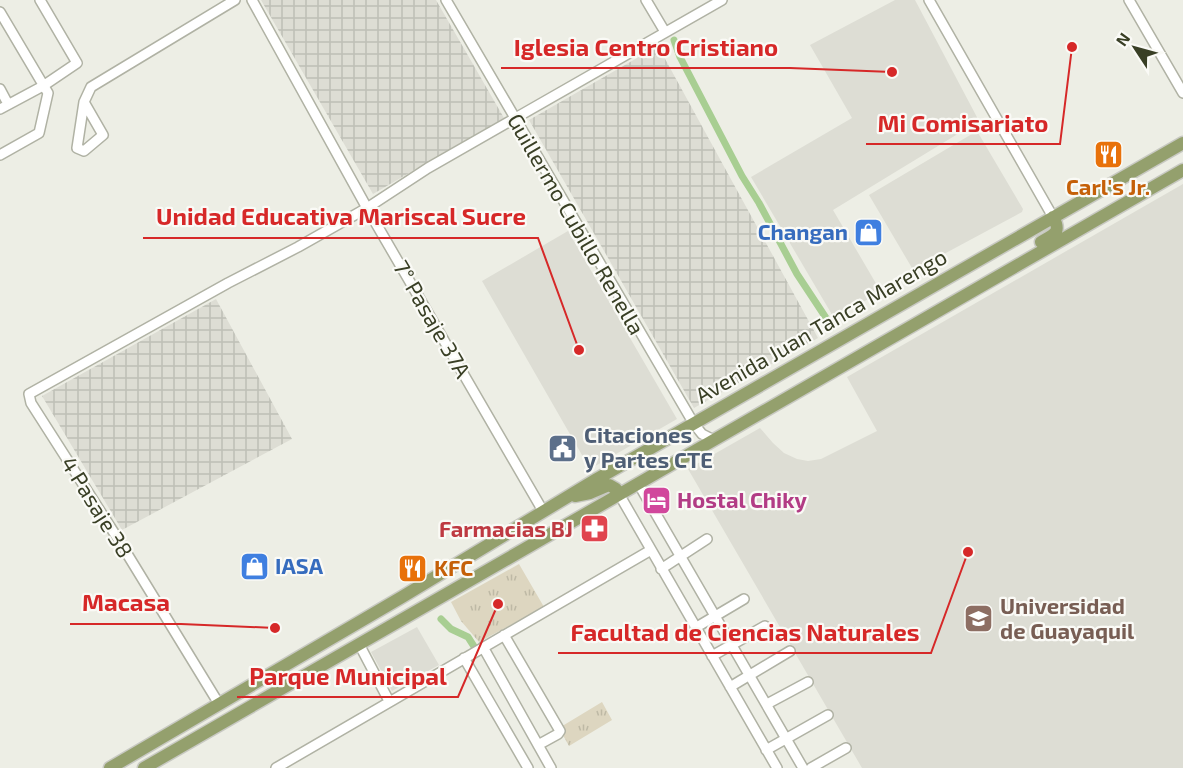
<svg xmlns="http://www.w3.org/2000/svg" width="1183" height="768" viewBox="0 0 1183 768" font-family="'Exo 2',sans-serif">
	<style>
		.built { fill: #ddddd4 }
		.industrial { fill: url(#industrial-grid) }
		.grass { fill: url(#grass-tufts) }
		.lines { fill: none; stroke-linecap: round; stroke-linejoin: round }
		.canal { stroke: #a8ce92; stroke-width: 7 }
		.minor-casing { stroke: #b0b2a4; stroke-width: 12 }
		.major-casing { stroke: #c8c9c2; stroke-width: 15 }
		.minor { stroke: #fff; stroke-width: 9 }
		.major { stroke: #94a06d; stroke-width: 12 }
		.labels { text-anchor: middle; stroke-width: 4.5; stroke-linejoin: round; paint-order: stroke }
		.food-label { font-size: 22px; font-weight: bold; fill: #c56008; stroke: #fafaf6 }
		.street-label { font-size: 22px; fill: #393f25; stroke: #fafaf6 }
		.shop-label { font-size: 22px; font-weight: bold; fill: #366cbe; stroke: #fafaf6; text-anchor: end }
		.service-label { font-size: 22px; font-weight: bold; fill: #4e5e75; stroke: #fafaf6; text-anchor: start }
		.hotel-label { font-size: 22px; font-weight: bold; fill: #b23c85; stroke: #fafaf6; text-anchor: start }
		.health-label { font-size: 22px; font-weight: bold; fill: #be3a42; stroke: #fafaf6; text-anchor: end }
		.education-label { font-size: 22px; font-weight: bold; fill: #785e54; stroke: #fafaf6; text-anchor: start }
		.leader { fill: none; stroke: #d62828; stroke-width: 2 }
		.callout-dot { fill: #d62828; stroke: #fafaf6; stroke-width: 2 }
		.callout-label { font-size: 24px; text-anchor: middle; font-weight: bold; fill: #d62828; stroke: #fafaf6; stroke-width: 4.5; stroke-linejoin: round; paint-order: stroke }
	</style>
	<defs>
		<pattern id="industrial-grid" width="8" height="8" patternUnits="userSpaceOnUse" patternTransform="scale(1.5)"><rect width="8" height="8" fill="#ddddd4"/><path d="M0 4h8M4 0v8" fill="none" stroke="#bebfb6"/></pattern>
		<pattern id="grass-tufts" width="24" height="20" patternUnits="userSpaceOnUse" patternTransform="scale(1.5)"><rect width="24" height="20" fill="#ddd6c0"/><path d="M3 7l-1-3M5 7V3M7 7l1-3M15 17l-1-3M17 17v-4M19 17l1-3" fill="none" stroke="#beb9a5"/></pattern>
	</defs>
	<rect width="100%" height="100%" fill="#edeee5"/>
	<path class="built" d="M895,0H915L979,121L833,210L881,292L834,318L751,177L852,118L810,45Z
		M977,131L1023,209L1022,212L916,269L912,268L869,195Z
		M1183,184V768H862L688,469L760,428L773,443L784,453L797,459L808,461L821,459L877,431L847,377Z
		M568,231L677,419L590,469L482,281Z
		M417,627L439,665L392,691L371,652Z"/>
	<path class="industrial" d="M261,0H436L504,118L373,194Z
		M658,46L818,338L694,408L529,120Z
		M216,299L292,439L122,530L42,396Z"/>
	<path class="grass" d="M519,564L544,607L479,642L461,621L451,602Z
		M602,702L612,720L569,746L559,728Z"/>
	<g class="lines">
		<path class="canal" d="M674,40L680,57L742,176L759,203L797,274L832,327
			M441,619L451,629L468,637L475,648"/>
		<defs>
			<path id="minor" d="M252,0L367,208L543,511
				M446,0L694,424L702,434L714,440
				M646,0L665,32
				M929,0L1053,217
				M1129,0L1183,93
				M0,12L48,93L39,133L0,155
				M0,89L8,104
				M84,102L103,135L84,151L77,148L84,102L91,87L235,0
				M0,109L43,86L77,63L40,0
				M638,483L803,768
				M619,494L777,768
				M661,569L707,539
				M695,628L744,599
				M504,635L560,731L558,734L538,745
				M359,644L389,701
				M483,647L551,768
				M712,656L765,626
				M464,658L528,768
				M730,687L790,651
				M219,704L118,539L31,403L29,394L228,283L298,247L367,208L428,168L722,0
				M767,704L808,682
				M766,750L828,715
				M276,768L651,550
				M811,768L846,748"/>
			<path id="major" d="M1041,242C1054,234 1062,233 1053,217
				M575,496L590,493L609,485L616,489L619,494
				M110,768L402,597L597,479L1183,143
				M144,768L1183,170"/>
		</defs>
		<use href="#minor" class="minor-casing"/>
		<use href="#major" class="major-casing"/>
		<use href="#minor" class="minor"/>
		<use href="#major" class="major"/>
	</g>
	<defs>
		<symbol id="restaurant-square" viewBox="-11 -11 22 22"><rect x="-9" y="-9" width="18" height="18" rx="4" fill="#e8710a" stroke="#fafaf6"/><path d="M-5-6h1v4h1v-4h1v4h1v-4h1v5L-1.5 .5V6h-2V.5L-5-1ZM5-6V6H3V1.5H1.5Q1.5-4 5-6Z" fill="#fff"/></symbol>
		<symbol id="shop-square" viewBox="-11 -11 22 22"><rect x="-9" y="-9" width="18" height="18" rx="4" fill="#3f7fe0" stroke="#fafaf6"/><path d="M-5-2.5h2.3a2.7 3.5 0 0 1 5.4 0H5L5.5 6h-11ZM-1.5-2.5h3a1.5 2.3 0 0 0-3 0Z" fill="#fff"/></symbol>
		<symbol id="civic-square" viewBox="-11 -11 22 22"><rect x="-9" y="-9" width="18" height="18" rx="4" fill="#5c6f8a" stroke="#fafaf6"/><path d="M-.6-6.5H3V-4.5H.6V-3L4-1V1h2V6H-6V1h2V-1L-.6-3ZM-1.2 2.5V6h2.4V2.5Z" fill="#fff"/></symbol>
		<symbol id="hotel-square" viewBox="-11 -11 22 22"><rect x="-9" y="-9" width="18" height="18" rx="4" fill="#d1479c" stroke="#fafaf6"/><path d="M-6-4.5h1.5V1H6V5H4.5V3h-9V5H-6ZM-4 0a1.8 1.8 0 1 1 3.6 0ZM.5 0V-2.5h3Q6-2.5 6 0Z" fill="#fff"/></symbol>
		<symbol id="pharmacy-square" viewBox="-11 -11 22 22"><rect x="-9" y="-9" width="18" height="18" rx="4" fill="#e0444e" stroke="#fafaf6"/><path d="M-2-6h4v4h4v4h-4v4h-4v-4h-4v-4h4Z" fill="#fff"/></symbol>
		<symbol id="university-square" viewBox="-11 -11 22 22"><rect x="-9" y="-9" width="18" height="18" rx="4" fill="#8d6e63" stroke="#fafaf6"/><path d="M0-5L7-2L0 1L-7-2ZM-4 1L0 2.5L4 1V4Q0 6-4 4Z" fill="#fff"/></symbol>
	</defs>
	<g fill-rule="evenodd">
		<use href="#restaurant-square" x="1092" y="138" width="33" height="33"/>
		<use href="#shop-square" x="852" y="216" width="33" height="33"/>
		<use href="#civic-square" x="546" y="432" width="33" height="33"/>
		<use href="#hotel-square" x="640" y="484" width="33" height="33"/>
		<use href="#pharmacy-square" x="578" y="512" width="33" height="33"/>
		<use href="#shop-square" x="238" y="550" width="33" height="33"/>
		<use href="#restaurant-square" x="396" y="552" width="33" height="33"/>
		<use href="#university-square" x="962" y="602" width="33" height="33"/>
	</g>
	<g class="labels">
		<g class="food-label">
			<text x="1108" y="195">Carl's Jr.</text>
			<text x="434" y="576" text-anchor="start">KFC</text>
		</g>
		<g class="street-label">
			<text transform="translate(576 224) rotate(60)" y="8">Guillermo Cubillo Renella</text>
			<text transform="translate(432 319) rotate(60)" y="8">7° Pasaje 37A</text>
			<text transform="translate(821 326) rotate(-30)" y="8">Avenida Juan Tanca Marengo</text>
			<text transform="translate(97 507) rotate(58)" y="8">4 Pasaje 38</text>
		</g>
		<g class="shop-label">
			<text x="848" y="240">Changan</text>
			<text x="275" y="574" text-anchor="start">IASA</text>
		</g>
		<g class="service-label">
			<text x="584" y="443">Citaciones<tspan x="584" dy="25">y Partes CTE</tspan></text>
		</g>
		<g class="hotel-label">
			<text x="677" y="508">Hostal Chiky</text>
		</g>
		<g class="health-label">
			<text x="573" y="537">Farmacias BJ</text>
		</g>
		<g class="education-label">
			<text x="1000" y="614">Universidad<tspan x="1000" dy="25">de Guayaquil</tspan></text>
		</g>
	</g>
	<path class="leader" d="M892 72L790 68H501M1072 47L1060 144H866M579 350L538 238H143M275 628L181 624H70M968 552L931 653H558M498 604L458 697H237"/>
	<g class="callout-dot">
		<circle cx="892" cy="72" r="6"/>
		<circle cx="1072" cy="47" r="6"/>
		<circle cx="579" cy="350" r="6"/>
		<circle cx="275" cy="628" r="6"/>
		<circle cx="968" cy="552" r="6"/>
		<circle cx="498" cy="604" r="6"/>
	</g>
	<g class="callout-label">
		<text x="646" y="56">Iglesia Centro Cristiano</text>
		<text x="963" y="132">Mi Comisariato</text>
		<text x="341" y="225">Unidad Educativa Mariscal Sucre</text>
		<text x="126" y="611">Macasa</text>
		<text x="745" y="641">Facultad de Ciencias Naturales</text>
		<text x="348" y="685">Parque Municipal</text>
	</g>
	<g transform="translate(1135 48) rotate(306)" stroke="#fafaf6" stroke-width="4.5" paint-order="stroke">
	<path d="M0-4.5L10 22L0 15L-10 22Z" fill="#393f25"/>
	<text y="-9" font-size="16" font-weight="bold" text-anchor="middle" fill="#393f25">N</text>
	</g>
</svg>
